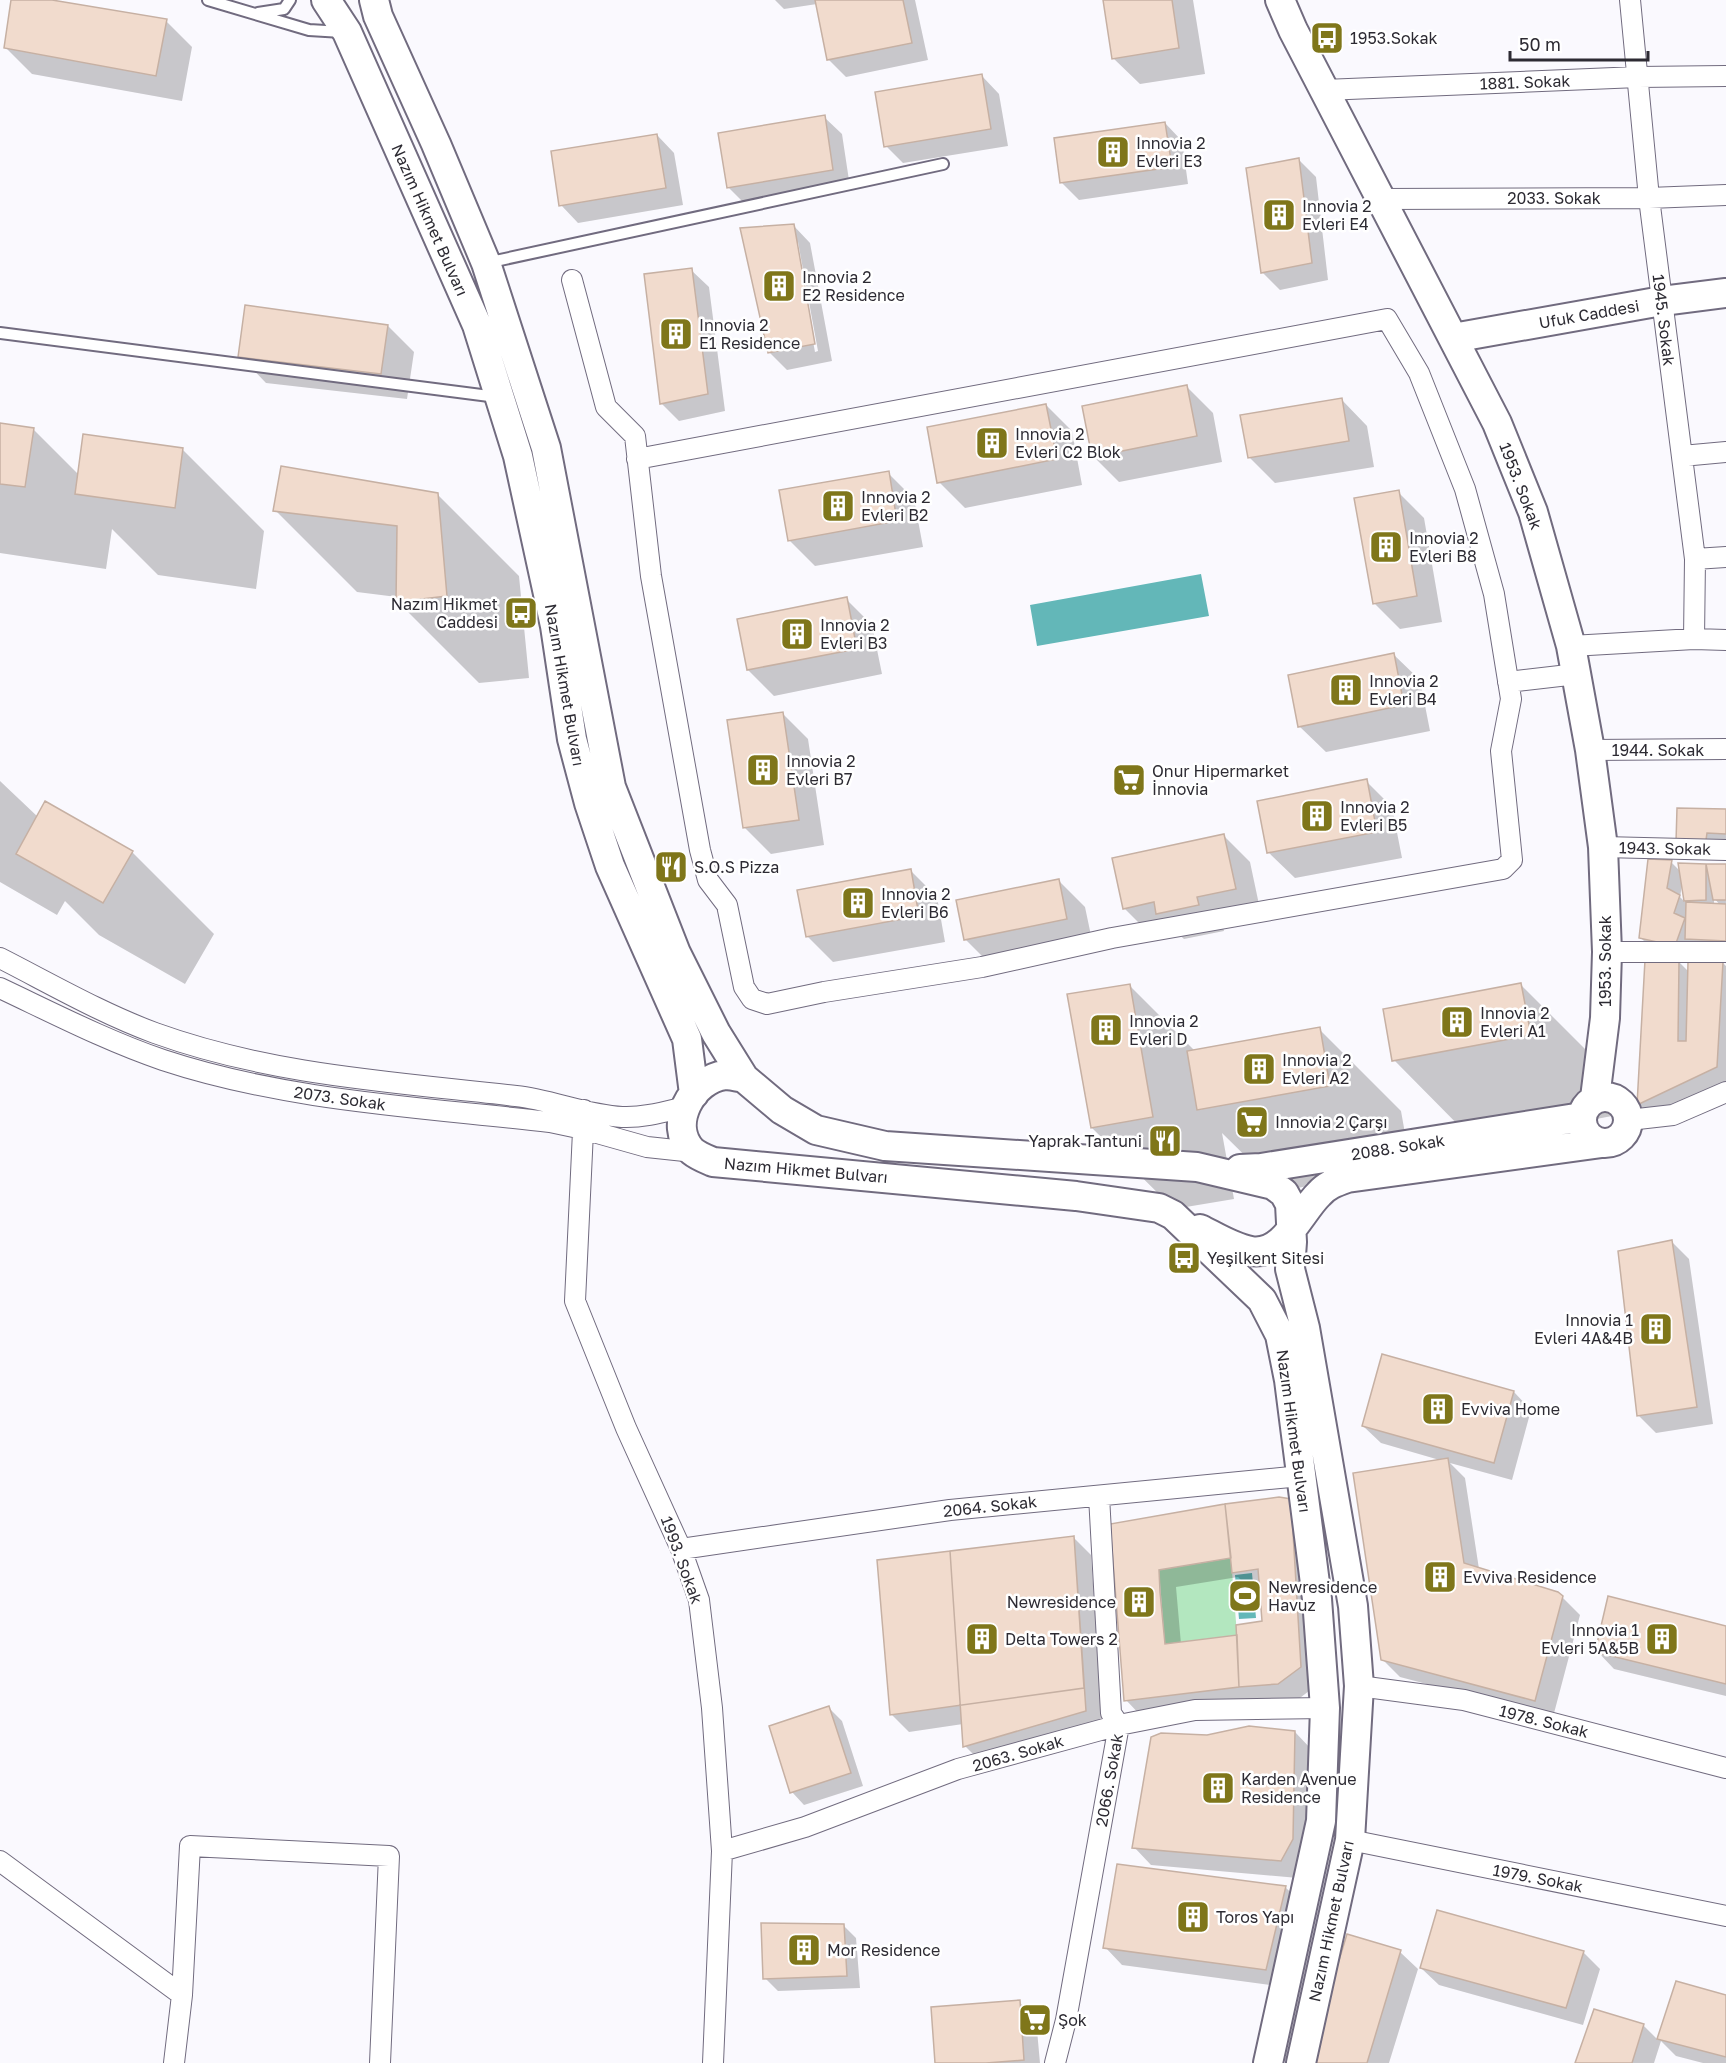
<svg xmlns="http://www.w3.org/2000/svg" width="1726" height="2063" viewBox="0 0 1726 2063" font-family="'Golos Text',sans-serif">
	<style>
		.green { fill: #b3e7bf }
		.water { fill: #63b7b8 }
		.shadow { fill: #0003; fill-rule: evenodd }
		.building { fill: #f1dbcd; stroke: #c6b0a3; stroke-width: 1.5 }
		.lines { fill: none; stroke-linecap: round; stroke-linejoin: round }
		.service-casing { stroke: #716b7f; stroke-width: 14 }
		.minor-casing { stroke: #716b7f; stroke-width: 22 }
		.secondary-casing { stroke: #716b7f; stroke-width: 32 }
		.service { stroke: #fff; stroke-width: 10 }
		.minor { stroke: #fff; stroke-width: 20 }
		.secondary { stroke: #fff; stroke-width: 28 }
		.labels { text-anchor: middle; stroke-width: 5; stroke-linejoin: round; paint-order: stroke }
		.poi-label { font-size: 16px; fill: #2d2b33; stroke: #fff; text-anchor: start }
		.street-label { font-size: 16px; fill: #2d2b33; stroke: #fff }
	</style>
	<rect width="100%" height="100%" fill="#faf9fe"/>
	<path class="green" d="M1231,1558L1237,1635L1165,1644L1159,1570Z"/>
	<path class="water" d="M1201,574L1209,616L1037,646L1030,605Z
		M1252,1573L1256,1618L1239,1619L1235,1575Z"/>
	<path class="shadow" d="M12,0H42L166,21L192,47L182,101L32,74L6,48Z
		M775,0H915L928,60L846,77L828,59L817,4L784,9Z
		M1104,0H1193L1205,74L1140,84L1113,58Z
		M982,76L999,94L1008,146L903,163L886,146Z
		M824,117L842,134L850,187L745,204L728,187Z
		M1165,123L1182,141L1188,184L1079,200L1062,183Z
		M657,135L674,153L683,205L578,223L561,205Z
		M1299,160L1316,177L1328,280L1280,290L1262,272Z
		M793,225L810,243L832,361L787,370L769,352ZM795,242H798L818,351L815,352Z
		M691,270L709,287L725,411L679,421L661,403Z
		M388,326L414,352L407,399L266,383L240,356Z
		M1187,387L1213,413L1222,462L1119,482L1093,456Z
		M1341,399L1367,426L1374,467L1275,483L1249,457Z
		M1046,405L1072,431L1082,485L965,508L939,482Z
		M0,424L33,429L79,475L182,449L264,531L256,589L158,575L112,529L106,569L0,553Z
		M888,473L914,499L923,547L815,566L789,540Z
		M1398,492L1424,518L1442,622L1400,629L1374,603Z
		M437,494L519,576L529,678L479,683L397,601V597L357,592L275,510Z
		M846,599L872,625L882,674L774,696L748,670Z
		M1393,654L1420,680L1430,731L1326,752L1299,726Z
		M782,713L808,739L824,845L771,854L745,828Z
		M0,781L38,817L132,852L214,934L185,984L99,935L65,901L57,915L0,882Z
		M1366,781L1392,807L1402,858L1295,878L1268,852Z
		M1726,810V850L1678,841Z
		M1223,835L1250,862L1261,914L1222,923L1224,931L1184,939L1173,929L1150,934L1124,908Z
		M1671,862L1681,872L1680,865H1726V952L1654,951L1641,938ZM1682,885H1683L1685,902L1680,897ZM1714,898L1720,905H1714Z
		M911,871L937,897L945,942L833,962L807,936Z
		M1059,881L1085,907L1093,945L991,965L965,939Z
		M1646,962H1679L1689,972L1723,963L1726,966V1088L1656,1122L1638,1105Z
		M1129,985L1195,1051L1319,1029L1401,1111L1411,1167L1281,1191L1222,1133L1234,1199L1174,1209L1092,1128Z
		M1521,985L1603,1067L1612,1116L1475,1142L1394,1060Z
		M1672,1242L1689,1259L1713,1424L1656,1433L1639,1416Z
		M1514,1392L1531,1410L1512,1480L1450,1463L1465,1478L1479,1569L1562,1597L1580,1615L1553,1717L1400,1677L1382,1659L1443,1461L1381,1443L1363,1426Z
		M1290,1501L1318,1684L1296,1701L1143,1718L1126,1700L1112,1525ZM1238,1577L1251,1590L1261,1588L1263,1622L1238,1636L1181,1644L1176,1587Z
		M1073,1537L1091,1555L1103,1728L982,1763L965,1746L963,1724L909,1732L891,1714Z
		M1726,1627V1696L1614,1669L1597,1651Z
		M829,1708L842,1721L863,1786L804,1805L792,1792Z
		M1295,1732L1312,1750L1310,1857L1298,1878L1151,1865L1134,1847L1207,1736Z
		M1285,1887L1303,1904L1284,1987L1122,1965L1105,1947Z
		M843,1925L856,1938L860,1988L778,1991L765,1978Z
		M1400,1952L1418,1969L1389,2063H1310Z
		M1583,1952L1600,1969L1583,2025L1439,1985L1421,1968Z
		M1677,1983L1726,1996V2063H1703L1676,2056L1661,2041L1654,2063H1577L1643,2025L1658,2040Z
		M1019,2002L1036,2019L1040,2063H937Z"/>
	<path class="building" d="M11,0H52L167,19L156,76L4,48Z
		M815,0H903L912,43L827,60Z
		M1103,0H1172L1179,48L1112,59Z
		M982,74L991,129L884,147L875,92Z
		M825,115L833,170L727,188L718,133Z
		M1165,122L1172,167L1060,183L1054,138Z
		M657,134L666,188L559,206L551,151Z
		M1299,158L1312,263L1261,273L1246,168Z
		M794,224L815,344L768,353L740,228Z
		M692,268L708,394L660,404L644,274Z
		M245,305L388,325L381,374L238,357Z
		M1187,385L1197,436L1092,457L1082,406Z
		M1342,398L1349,441L1248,458L1240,415Z
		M1046,404L1057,459L937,483L927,427Z
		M0,423L34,428L25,487L0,484Z
		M83,434L183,448L175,508L75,494Z
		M281,466L438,493L447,596L396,602L397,526L273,511Z
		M889,471L897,521L788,541L779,490Z
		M1399,490L1417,596L1373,604L1354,498Z
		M847,597L857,649L747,670L737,619Z
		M1394,653L1404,705L1298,727L1288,675Z
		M783,712L799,820L743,828L727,720Z
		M1367,779L1377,832L1267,853L1257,801Z
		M45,801L133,851L103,903L16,854Z
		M1677,808L1726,809V834L1707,833L1706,840L1676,842Z
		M1224,834L1236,889L1197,897L1199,905L1156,914L1154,902L1123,909L1112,858Z
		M1648,859L1672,860L1667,888L1680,895L1674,913L1685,918L1675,946L1639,938Z
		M1678,863L1706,864V900L1684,901Z
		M1706,864H1726V900H1713Z
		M911,869L919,916L806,937L797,890Z
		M1059,879L1067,919L964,940L956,900Z
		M1686,902L1726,904V941L1685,939Z
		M1645,960L1679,961L1678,1041H1686L1688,962H1723L1717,1067L1637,1105Z
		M1521,983L1531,1035L1392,1061L1383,1009Z
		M1130,984L1153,1117L1091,1128L1067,994Z
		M1320,1027L1330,1086L1197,1110L1187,1051Z
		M1672,1240L1697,1407L1637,1416L1618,1251Z
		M1382,1354L1514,1391L1494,1463L1362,1426Z
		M1448,1458L1464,1563L1558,1592L1563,1596L1535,1701L1381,1660L1353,1473Z
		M1279,1497L1291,1499L1301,1667L1278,1684L1239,1687L1236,1625L1262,1621L1258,1569L1232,1573L1225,1504Z
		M1225,1504L1231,1558L1159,1570L1160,1592L1165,1644L1237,1635L1239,1687L1124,1701L1110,1524Z
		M1074,1536L1086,1711L963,1747L950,1551Z
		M1074,1536L1084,1688L890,1715L877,1560Z
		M1608,1596L1726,1626V1684L1595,1652Z
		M829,1706L851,1773L790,1793L769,1726Z
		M1249,1726L1295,1731L1293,1839L1281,1861L1132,1848L1151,1737L1161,1733L1207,1735Z
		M1117,1864L1286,1886L1266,1970L1103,1948Z
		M1437,1910L1584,1951L1566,2008L1420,1968Z
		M761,1923L844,1924L847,1976L763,1979Z
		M1347,1934L1401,1950L1367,2063H1308Z
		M1676,1981L1726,1995V2057L1657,2039Z
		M1020,2000L1024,2060L986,2063H935L931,2007Z
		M1594,2009L1644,2024L1632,2063H1575Z"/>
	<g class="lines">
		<defs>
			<path id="service" d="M208,0L309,30L342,32
				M258,13L284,9L290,0
				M486,263L943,164
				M0,333L497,397"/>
			<path id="minor" d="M1630,0L1649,198L1695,559L1694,639
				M1324,90L1638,77L1726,76
				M1381,199L1649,198L1726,195
				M572,280L606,407L635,436L651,576L700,850L708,880L727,905L744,987L752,999L767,1004L824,992L982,967L1112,938L1503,869L1512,860L1501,751L1511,699L1494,594L1465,489L1419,373L1387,319L637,459
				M1682,456L1726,452
				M1695,559L1726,557
				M1571,646L1694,639L1726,640
				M1508,682L1577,674
				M1590,750L1726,749
				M1603,847L1726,850
				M1607,952H1726
				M0,958C51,984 101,1013 155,1033C271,1075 394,1082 516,1096C552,1100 586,1115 622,1117C643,1118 664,1112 685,1107
				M0,988C53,1013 107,1041 163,1060C287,1101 420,1107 550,1122L583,1129L647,1147L694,1152
				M584,1110L575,1301L626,1428L681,1549L699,1600L712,1708L722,1851L713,2063
				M1629,1120L1673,1115L1726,1092
				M681,1549L950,1510L1301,1476
				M1359,1686L1464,1700L1726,1768
				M1350,1840L1726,1916
				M722,1851L805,1827L958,1769L1119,1725L1195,1710L1325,1708
				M0,1861L182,1995L174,2063
				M182,1995L190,1846L389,1856L380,2063
				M1055,2063L1066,2020L1119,1725L1111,1713L1099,1496"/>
			<path id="secondary" d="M326,0L347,32L477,325L518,456L555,626L572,739L589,803L610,866L687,1039L694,1094
				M374,0L378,16L436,144L486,263L546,448L611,787L676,953L716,1033L744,1078L782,1110L816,1130L885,1146L1197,1167L1273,1185L1284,1193L1290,1204L1292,1242L1290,1269L1305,1328L1353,1606L1359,1686L1350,1840L1301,2063
				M1280,0L1293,30L1497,423L1533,512L1571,646L1590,750L1603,847L1607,952L1605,1018L1595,1098
				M1453,338L1662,301L1726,293
				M744,1078C739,1077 731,1075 725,1075C692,1079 667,1125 692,1151C698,1156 706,1159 713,1162L1076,1196L1159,1208L1173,1215L1262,1300L1280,1335L1289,1380L1317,1599L1325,1708L1321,1821L1268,2063
				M1582 1120a23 23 0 1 1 46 0a23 23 0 1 1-46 0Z
				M1240,1169L1261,1168L1582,1117
				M1200,1229C1216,1237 1233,1248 1251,1251C1284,1256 1300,1212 1319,1194C1327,1185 1336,1182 1347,1178L1602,1143"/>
		</defs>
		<use href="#service" class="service-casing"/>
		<use href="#minor" class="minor-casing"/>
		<use href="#secondary" class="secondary-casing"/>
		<use href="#service" class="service"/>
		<use href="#minor" class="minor"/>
		<use href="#secondary" class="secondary"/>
	</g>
	<defs>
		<symbol id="bus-square" viewBox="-11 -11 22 22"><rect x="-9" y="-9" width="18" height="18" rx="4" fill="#7f761a" stroke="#fff"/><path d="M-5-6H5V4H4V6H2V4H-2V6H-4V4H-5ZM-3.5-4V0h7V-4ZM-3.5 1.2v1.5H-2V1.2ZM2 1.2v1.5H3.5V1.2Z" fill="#fff"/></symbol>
		<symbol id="building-square" viewBox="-11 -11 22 22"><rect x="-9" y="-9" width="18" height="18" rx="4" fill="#7f761a" stroke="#fff"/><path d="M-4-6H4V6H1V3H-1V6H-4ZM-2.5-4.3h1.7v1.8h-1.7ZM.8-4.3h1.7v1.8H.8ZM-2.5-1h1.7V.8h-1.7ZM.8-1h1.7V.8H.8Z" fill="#fff"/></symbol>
		<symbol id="supermarket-square" viewBox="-11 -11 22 22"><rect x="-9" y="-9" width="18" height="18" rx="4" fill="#7f761a" stroke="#fff"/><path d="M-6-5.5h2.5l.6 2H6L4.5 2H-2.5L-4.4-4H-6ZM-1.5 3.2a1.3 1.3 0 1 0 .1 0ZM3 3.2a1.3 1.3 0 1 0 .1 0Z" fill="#fff"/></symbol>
		<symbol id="restaurant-square" viewBox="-11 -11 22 22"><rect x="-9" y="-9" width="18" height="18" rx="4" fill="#7f761a" stroke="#fff"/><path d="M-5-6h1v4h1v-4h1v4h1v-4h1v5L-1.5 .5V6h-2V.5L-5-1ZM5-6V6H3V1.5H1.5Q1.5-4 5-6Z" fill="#fff"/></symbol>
		<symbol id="stadium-square" viewBox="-11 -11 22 22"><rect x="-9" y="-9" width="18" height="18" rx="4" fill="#7f761a" stroke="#fff"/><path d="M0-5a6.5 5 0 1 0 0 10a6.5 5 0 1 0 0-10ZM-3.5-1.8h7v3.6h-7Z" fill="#fff"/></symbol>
	</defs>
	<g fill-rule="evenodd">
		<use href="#bus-square" x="1308" y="19" width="38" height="38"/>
		<use href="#building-square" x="1094" y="133" width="38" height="38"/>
		<use href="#building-square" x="1260" y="196" width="38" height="38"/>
		<use href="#building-square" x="760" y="267" width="38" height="38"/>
		<use href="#building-square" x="657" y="315" width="38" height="38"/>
		<use href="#building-square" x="973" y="424" width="38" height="38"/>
		<use href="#building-square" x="819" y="487" width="38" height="38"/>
		<use href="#building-square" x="1367" y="528" width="38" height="38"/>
		<use href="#bus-square" x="502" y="594" width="38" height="38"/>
		<use href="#building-square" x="778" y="615" width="38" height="38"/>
		<use href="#building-square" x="1327" y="671" width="38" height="38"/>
		<use href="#building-square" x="744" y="751" width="38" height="38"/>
		<use href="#supermarket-square" x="1110" y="761" width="38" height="38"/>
		<use href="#building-square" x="1298" y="797" width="38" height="38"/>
		<use href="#restaurant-square" x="652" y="848" width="38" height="38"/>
		<use href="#building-square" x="839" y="884" width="38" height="38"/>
		<use href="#building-square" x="1438" y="1003" width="38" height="38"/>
		<use href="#building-square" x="1087" y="1011" width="38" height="38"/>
		<use href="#building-square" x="1240" y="1050" width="38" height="38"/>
		<use href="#supermarket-square" x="1233" y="1103" width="38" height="38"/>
		<use href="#restaurant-square" x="1146" y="1122" width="38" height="38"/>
		<use href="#bus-square" x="1165" y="1239" width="38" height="38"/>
		<use href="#building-square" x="1637" y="1310" width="38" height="38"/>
		<use href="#building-square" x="1419" y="1390" width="38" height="38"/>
		<use href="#building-square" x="1421" y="1558" width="38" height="38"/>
		<use href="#stadium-square" x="1226" y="1577" width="38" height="38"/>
		<use href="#building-square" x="1120" y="1583" width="38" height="38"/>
		<use href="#building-square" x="963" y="1620" width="38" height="38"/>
		<use href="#building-square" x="1643" y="1620" width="38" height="38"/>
		<use href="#building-square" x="1199" y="1769" width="38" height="38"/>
		<use href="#building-square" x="1174" y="1898" width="38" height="38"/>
		<use href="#building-square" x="785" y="1931" width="38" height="38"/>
		<use href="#supermarket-square" x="1016" y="2001" width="38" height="38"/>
	</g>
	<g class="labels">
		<g class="poi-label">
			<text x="1350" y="44">1953.Sokak</text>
			<text x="1136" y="149">Innovia 2<tspan x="1136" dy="18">Evleri E3</tspan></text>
			<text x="1302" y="212">Innovia 2<tspan x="1302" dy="18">Evleri E4</tspan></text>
			<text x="802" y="283">Innovia 2<tspan x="802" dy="18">E2 Residence</tspan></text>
			<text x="699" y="331">Innovia 2<tspan x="699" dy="18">E1 Residence</tspan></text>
			<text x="1015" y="440">Innovia 2<tspan x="1015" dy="18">Evleri C2 Blok</tspan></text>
			<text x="861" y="503">Innovia 2<tspan x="861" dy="18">Evleri B2</tspan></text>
			<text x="1409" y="544">Innovia 2<tspan x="1409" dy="18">Evleri B8</tspan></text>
			<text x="498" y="610" text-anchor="end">Nazım Hikmet<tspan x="498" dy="18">Caddesi</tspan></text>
			<text x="820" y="631">Innovia 2<tspan x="820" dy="18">Evleri B3</tspan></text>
			<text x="1369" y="687">Innovia 2<tspan x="1369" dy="18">Evleri B4</tspan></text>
			<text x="786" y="767">Innovia 2<tspan x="786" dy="18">Evleri B7</tspan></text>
			<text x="1152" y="777">Onur Hipermarket<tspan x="1152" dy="18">İnnovia</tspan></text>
			<text x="1340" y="813">Innovia 2<tspan x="1340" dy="18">Evleri B5</tspan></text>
			<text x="694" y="873">S.O.S Pizza</text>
			<text x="881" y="900">Innovia 2<tspan x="881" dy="18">Evleri B6</tspan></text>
			<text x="1480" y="1019">Innovia 2<tspan x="1480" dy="18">Evleri A1</tspan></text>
			<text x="1129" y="1027">Innovia 2<tspan x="1129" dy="18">Evleri D</tspan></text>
			<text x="1282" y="1066">Innovia 2<tspan x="1282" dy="18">Evleri A2</tspan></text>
			<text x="1275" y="1128">Innovia 2 Çarşı</text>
			<text x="1142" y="1147" text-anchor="end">Yaprak Tantuni</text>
			<text x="1207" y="1264">Yeşilkent Sitesi</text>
			<text x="1633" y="1326" text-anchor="end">Innovia 1<tspan x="1633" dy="18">Evleri 4A&amp;4B</tspan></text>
			<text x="1461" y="1415">Evviva Home</text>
			<text x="1463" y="1583">Evviva Residence</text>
			<text x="1268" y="1593">Newresidence<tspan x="1268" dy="18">Havuz</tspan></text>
			<text x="1116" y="1608" text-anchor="end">Newresidence</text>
			<text x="1639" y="1636" text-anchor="end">Innovia 1<tspan x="1639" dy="18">Evleri 5A&amp;5B</tspan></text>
			<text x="1005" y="1645">Delta Towers 2</text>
			<text x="1241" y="1785">Karden Avenue<tspan x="1241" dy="18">Residence</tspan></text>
			<text x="1216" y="1923">Toros Yapı</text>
			<text x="827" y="1956">Mor Residence</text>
			<text x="1058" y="2026">Şok</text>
		</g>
		<g class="street-label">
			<text transform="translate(1525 82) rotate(-2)" y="6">1881. Sokak</text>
			<text x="1554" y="204">2033. Sokak</text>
			<text transform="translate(430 220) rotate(66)" y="6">Nazım Hikmet Bulvarı</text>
			<text transform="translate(1589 314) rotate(-10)" y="6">Ufuk Caddesi</text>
			<text transform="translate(1664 320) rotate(83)" y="6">1945. Sokak</text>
			<text transform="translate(1521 486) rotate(69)" y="6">1953. Sokak</text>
			<text transform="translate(565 685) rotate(80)" y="6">Nazım Hikmet Bulvarı</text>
			<text x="1658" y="756">1944. Sokak</text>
			<text transform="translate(1665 848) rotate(1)" y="6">1943. Sokak</text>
			<text transform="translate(1605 961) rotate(-90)" y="6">1953. Sokak</text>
			<text transform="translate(340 1098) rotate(8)" y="6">2073. Sokak</text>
			<text transform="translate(1398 1147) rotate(-9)" y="6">2088. Sokak</text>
			<text transform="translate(806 1170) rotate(5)" y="6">Nazım Hikmet Bulvarı</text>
			<text transform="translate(1294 1431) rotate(82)" y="6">Nazım Hikmet Bulvarı</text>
			<text transform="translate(990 1506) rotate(-6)" y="6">2064. Sokak</text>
			<text transform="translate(682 1560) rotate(70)" y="6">1993. Sokak</text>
			<text transform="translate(1544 1721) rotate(14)" y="6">1978. Sokak</text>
			<text transform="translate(1018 1753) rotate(-16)" y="6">2063. Sokak</text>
			<text transform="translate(1109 1780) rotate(-80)" y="6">2066. Sokak</text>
			<text transform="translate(1538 1878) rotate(11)" y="6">1979. Sokak</text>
			<text transform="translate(1331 1921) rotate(-78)" y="6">Nazım Hikmet Bulvarı</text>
		</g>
	</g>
	<path d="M1510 51v9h138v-9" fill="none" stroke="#2d2b33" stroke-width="3"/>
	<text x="1519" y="51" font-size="18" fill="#2d2b33" stroke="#ffffff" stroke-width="4.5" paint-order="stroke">50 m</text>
</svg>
